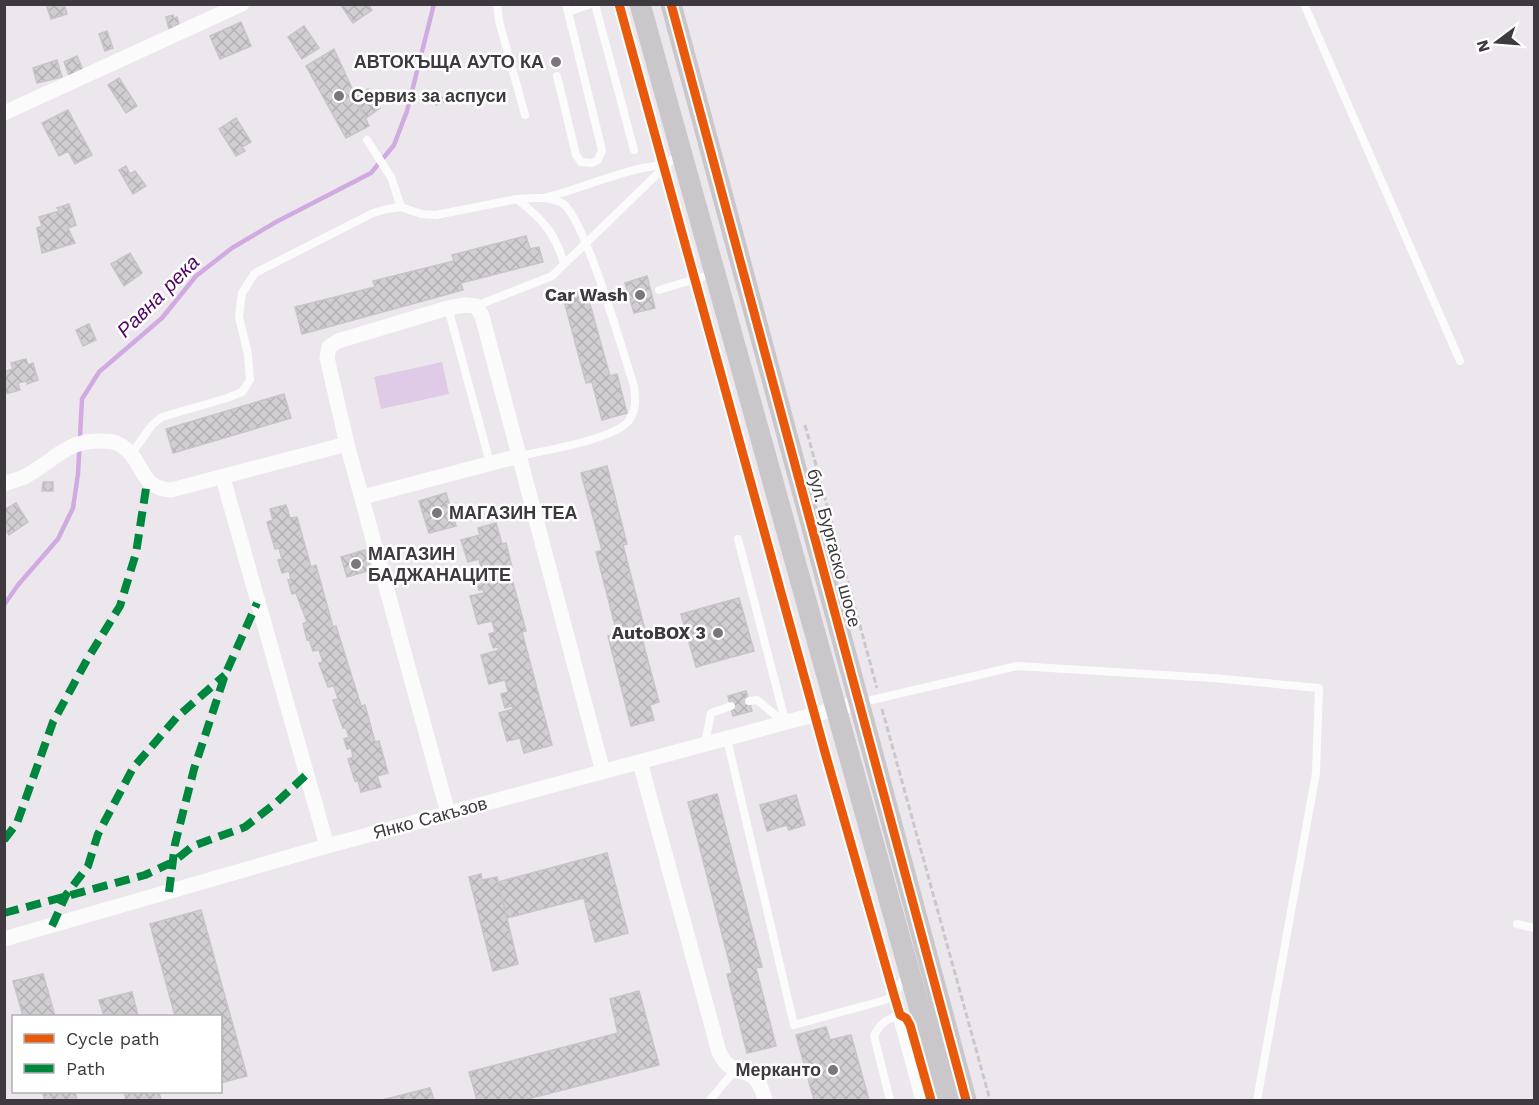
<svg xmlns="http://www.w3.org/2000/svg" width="1539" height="1105" viewBox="0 0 1539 1105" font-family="'Work Sans',sans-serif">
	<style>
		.garden { fill: #dfcae8 }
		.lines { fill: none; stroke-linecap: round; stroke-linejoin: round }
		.stream { stroke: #d2aae2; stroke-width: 4.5 }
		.building { fill: url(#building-cross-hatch); stroke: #c7c4c8; stroke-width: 1.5 }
		.path { stroke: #c9c8c9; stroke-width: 3; stroke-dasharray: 6 3; stroke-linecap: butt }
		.lane { stroke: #fcfbfc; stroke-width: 8 }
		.street { stroke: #fcfbfc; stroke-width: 15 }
		.secondary { stroke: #cac7cb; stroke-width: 21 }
		.quiet { stroke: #00873e; stroke-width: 8; stroke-dasharray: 15 8; stroke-linecap: butt }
		.cycleway-casing { stroke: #fff; stroke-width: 13 }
		.cycleway { stroke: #e8590c; stroke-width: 9 }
		.poi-dot { fill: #7a767b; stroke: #fff; stroke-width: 2 }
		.labels { text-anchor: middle; stroke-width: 5; stroke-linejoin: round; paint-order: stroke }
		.poi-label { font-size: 18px; font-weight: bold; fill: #3d393e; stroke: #fff; text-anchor: end }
		.street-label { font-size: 18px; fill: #3d393e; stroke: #fff }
		.water-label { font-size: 20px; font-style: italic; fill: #500466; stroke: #fff }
	</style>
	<defs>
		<pattern id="building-cross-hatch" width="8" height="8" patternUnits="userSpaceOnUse" patternTransform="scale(1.5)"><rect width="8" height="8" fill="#d1ced2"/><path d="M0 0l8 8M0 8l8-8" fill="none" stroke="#b4b2b5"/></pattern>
	</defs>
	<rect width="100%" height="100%" fill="#ebe7ec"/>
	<path class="garden" d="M442,362L449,394L381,409L374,377Z"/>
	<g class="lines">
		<path class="stream" d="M4,605L18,585L58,539L73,508L78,474L82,399L99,372L162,318L196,276L232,248L276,222L371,173L394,145L407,111L434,4"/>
	</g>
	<path class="building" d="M46,4H64L67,14L51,19Z
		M340,4H368L372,10L353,23Z
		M173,15L174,18L177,17L179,24L176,25L178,30L170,33L166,17Z
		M241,22L251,46L220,59L210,36Z
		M304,26L319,48L302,59L288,37Z
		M107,31L113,48L105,51L99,34Z
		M334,49L369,126L346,138L306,66Z
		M77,56L84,72L70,78L64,62Z
		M57,60L62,77L37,83L33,68Z
		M119,78L137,106L126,113L108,85Z
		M368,89L380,108L366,118L353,99Z
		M447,96L449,100L436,105L434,101Z
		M68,110L92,155L75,164L68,151L59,156L42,123Z
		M236,118L251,142L242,147L245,151L236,156L219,129Z
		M126,166L130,174L135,171L146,186L133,194L119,170Z
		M69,204L76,225L68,228L75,243L42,253L37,228L42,226L39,217L59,211L57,208Z
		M526,236L530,249L539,247L543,262L461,283L463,290L302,334L295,307L375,287L373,281L454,261L452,255Z
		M130,253L142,273L124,286L111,264Z
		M647,276L655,308L634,313L625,283Z
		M586,290L610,376L617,374L627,413L602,420L592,382L586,383L563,297Z
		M89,324L96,340L83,346L76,330Z
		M26,359L28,365L33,363L38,380L27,384V381L18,383L20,390L5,394L4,372L13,369L11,363Z
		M284,394L291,418L173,453L166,429Z
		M607,466L627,544L623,545L645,630L640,631L659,702L650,705L654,720L631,726L608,636L617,633L596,552L602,550L581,473Z
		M43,482H53V491H42Z
		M446,493L456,526L429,533L419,501Z
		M16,503L28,522L9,535L4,528V510Z
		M286,505L290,518L297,517L311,567L316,565L333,627L336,626L361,706L365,705L375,742L379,741L388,773L377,776L381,787L361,792L358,780L355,781L348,759L353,757L351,748L347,749L344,739L349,737L346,728H343L333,700L338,699L334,686L328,687L319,663L323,662L319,650L313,651L309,639L307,640L303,624L307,622L296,593L292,594L288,580L291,579L289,571L282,573L278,560L282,559L279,548L275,549L267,522L273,520L270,509Z
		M496,523L502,544L506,543L512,567L509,568L526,631L522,632L552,745L524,753L520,738L507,741L499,713L513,709L512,706L505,708L501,694L508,692L505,680L489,684L481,655L499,650L498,647L493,648L489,634L495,632L492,621L478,624L470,596L484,593L483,589L479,590L476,579L483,577L479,559L468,562L461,540L480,535L478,528Z
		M365,550L371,570L347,577L341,557Z
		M739,598L754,651L696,667L681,614Z
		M746,691L752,711L733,716L728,696Z
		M717,794L762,967L756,968L776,1046L747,1053L727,974L732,973L688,802Z
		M796,795L805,825L789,830L787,825L767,831L760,805Z
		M607,853L628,933L595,942L584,898L507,918L498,882Z
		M481,874L482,880L497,877L518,964L493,971L469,877Z
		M201,910L247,1076L220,1083V1016H175L150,924Z
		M43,974L55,1016H23L13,981Z
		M639,991L659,1065L524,1100H477L469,1072L618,1033L610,999Z
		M132,992L138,1016H104L99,1000Z
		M826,1027L830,1040L851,1035L869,1100H814L796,1035Z
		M430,1088L434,1100H382Z
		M42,1092H75L77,1100H45Z
		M124,1092H159L161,1100H126Z"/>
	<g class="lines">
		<path class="path" d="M805,425L877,688
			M882,709L990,1100"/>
		<path class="lane" d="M497,4L499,21L525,115
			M595,4L634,150
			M1304,4L1460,361
			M568,12L591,4
			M557,76L576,155L581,162L592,163L598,160L602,150L566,4
			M367,140L391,177L401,207
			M547,197C584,188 630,166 667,165
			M517,199C532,198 547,196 562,203C584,215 624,356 634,386C635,398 637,408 630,419C618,439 543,451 519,456
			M659,290L712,274
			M476,306L552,276L678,154
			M448,308L490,463
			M132,453L152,425L162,417L227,398L242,392L250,380L248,355L239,317L242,293L255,273L373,213L387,209L401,207L421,214L436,215L517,199C542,219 555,232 564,264
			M738,539L786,724
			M749,701L757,700L785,723
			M859,703L1017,666L1212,678L1319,688L1316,773L1257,1100
			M727,739L794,1025L885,1000L894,995L905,976
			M705,744L711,713L731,706
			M1517,924L1534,928
			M710,1100L735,1070
			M890,1100L874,1036C880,1023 887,1019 900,1015"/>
		<path class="street" d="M4,113L242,4
			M223,478L327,846
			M4,484C12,481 20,479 26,476C54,461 66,440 101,441C110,441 115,441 122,446C145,461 138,488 171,490L347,444
			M363,497L519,456
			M640,762L719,1052C733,1083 755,1058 765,1100
			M448,813L347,444L327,358L329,347L338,341L448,308L465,305L476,306L482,316L603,772
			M4,939L327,846L858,703
			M900,1015L923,1100"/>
		<path class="secondary" d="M640,4L945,1100
			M671,4L966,1100"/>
		<path class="quiet" d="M4,840L17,823L53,722L88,658L120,606L136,553L147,482
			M169,892L175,844L194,769L225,675L257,603
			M4,913L145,875L173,862L193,846L245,827L277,802L306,775
			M52,926L66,895L88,866L98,834L133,768L177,717L225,675"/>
		<defs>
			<path id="cycleway" d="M619,4L826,756L894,995L900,1015L906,1018L910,1025L931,1100
				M671,4L966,1100"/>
		</defs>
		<use href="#cycleway" class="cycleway-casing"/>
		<use href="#cycleway" class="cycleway"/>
	</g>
	<g class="poi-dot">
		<circle cx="556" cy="62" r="6"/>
		<circle cx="339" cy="96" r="6"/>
		<circle cx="640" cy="295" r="6"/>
		<circle cx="437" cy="513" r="6"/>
		<circle cx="356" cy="564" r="6"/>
		<circle cx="718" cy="633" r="6"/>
		<circle cx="833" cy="1070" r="6"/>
	</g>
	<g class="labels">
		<g class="poi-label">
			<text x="544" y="68">АВТОКЪЩА АУТО КА</text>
			<text x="351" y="102" text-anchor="start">Сервиз за аспуси</text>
			<text x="628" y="301">Car Wash</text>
			<text x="449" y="519" text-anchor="start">МАГАЗИН ТЕА</text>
			<text x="368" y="560" text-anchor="start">МАГАЗИН<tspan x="368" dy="21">БАДЖАНАЦИТЕ</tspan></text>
			<text x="706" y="639">AutoBOX 3</text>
			<text x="821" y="1076">Мерканто</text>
		</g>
		<g class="street-label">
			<text transform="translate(834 548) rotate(75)" y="6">бул. Бургаско шосе</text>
			<text transform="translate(430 818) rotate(-15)" y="6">Янко Сакъзов</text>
		</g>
		<g class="water-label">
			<text transform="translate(158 296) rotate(-45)" y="7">Равна река</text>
		</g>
	</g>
	<rect width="1539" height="1105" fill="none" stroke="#3d393e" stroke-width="12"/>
	<rect x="12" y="1015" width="210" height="78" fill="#ffffff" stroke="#b1b0b2" stroke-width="1.5"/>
	<rect x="24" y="1034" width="30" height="9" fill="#e8590c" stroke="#b1b0b2" stroke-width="1.5"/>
	<text x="66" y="1045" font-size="18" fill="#3d393e">Cycle path</text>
	<rect x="24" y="1064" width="30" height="9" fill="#00873e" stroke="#b1b0b2" stroke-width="1.5"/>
	<text x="66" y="1075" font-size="18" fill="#3d393e">Path</text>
	<g transform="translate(1497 42) rotate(254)" stroke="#ffffff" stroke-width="4.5" paint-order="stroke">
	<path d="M0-4.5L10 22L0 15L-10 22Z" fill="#3d393e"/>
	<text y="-9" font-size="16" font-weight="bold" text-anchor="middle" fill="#3d393e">N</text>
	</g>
</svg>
